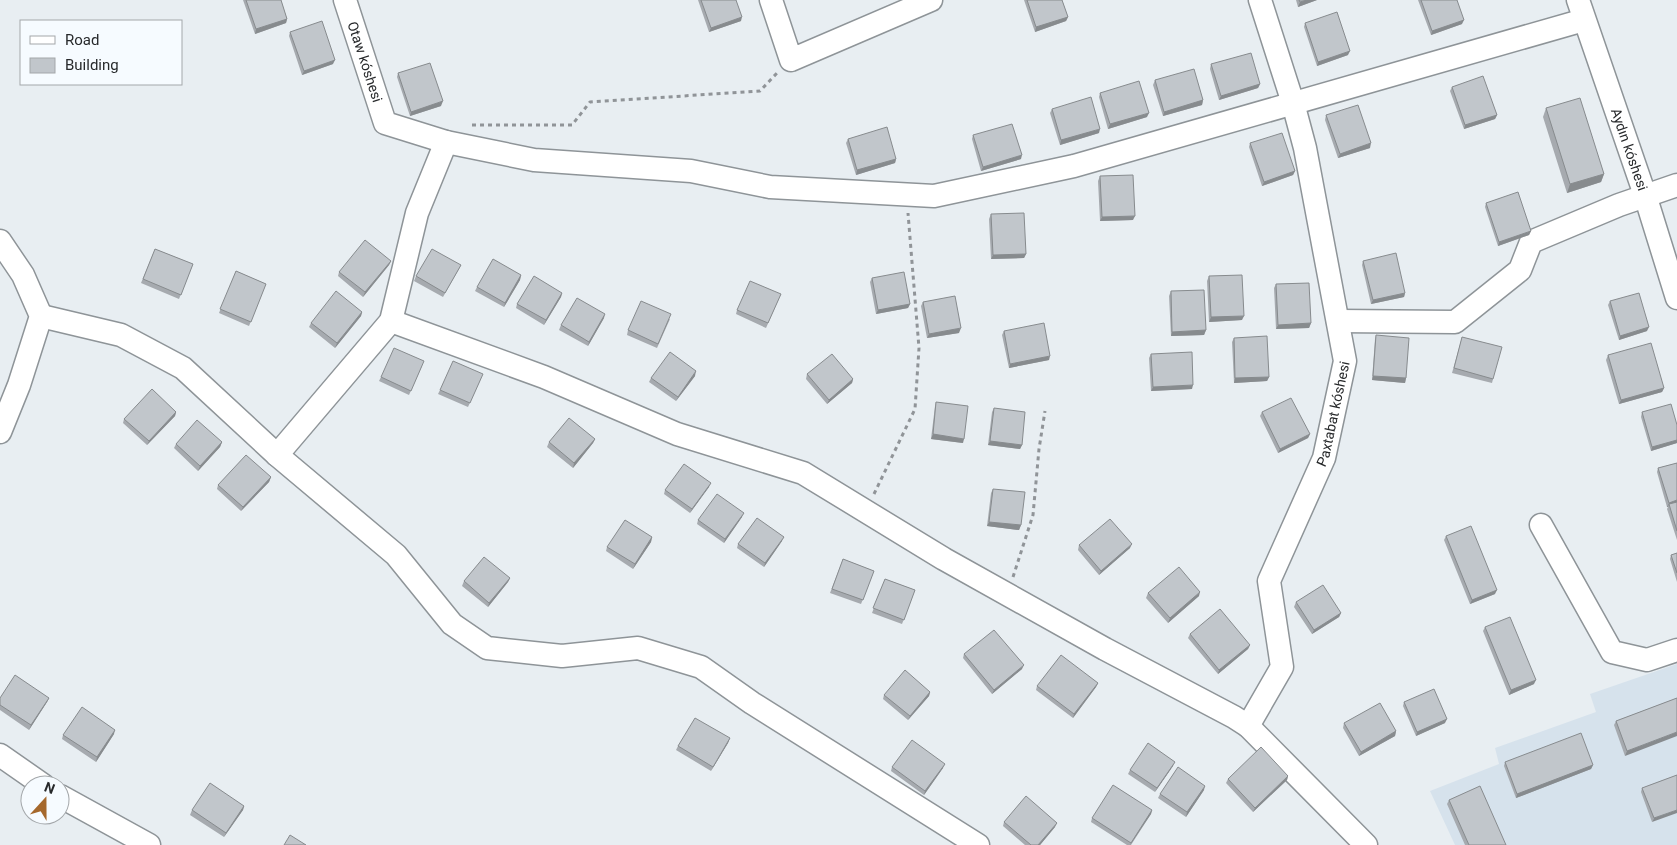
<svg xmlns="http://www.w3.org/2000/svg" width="1677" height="845" viewBox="0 0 1677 845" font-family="Roboto,sans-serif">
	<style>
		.built { fill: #d6e2ec }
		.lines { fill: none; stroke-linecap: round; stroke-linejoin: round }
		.minor-casing { stroke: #8e9498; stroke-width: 25 }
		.path { stroke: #909498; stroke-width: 3; stroke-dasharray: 4 4; stroke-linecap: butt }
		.minor { stroke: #fff; stroke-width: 22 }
		.wall { fill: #a6aaaf }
		.shaded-wall { fill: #878b8e }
		.building { fill: #c1c6cb; stroke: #878b8e }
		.labels { text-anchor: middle; stroke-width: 5; stroke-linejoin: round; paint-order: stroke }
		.street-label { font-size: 14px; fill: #27292b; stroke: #f6fbff }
	</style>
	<rect width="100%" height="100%" fill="#e8eef2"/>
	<path class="built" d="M1677,664V845H1455L1430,791L1499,764L1495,748L1596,712L1590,694Z"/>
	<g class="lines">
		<defs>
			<g id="minor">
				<path id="s1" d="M345,0L385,123L446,142L534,160L691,171L770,187L934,196L1074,166L1584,20"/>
				<path d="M771,0L791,60L931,0"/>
				<path id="s2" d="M1578,0L1645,195L1677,298"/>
				<path d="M0,241L23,275L41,316L19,385L0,432"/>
				<path d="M41,316L121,335L183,368L277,455L396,555L452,624L487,648L562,656L638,648L701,667L752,703L978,845"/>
				<path d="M391,321L544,377L677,434L803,473L944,559L1105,649L1234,717L1248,726L1366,845"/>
				<path d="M1338,321L1455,322L1520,270L1531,242L1619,205L1677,185"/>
				<path d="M277,455L391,321L417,213L446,142"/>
				<path d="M1541,525L1612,652L1647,660L1677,650"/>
				<path id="s3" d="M1248,726L1282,667L1269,581L1324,458L1345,361L1305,148L1293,103L1260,0"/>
				<path d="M0,755L43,785"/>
				<path d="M60,796L149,845"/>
			</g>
		</defs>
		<use href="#minor" class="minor-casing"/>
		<path class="path" d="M472,125H572L590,102L760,91L777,73
			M874,494L915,409L919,348L908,213
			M1013,577L1033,515L1039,449L1045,411"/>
		<use href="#minor" class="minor"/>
	</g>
	<path class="wall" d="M243,0H281L287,19L286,23L255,34Z
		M698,0H736L741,21L709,32Z
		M1024,0H1062L1068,17L1066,21L1035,32Z
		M1296,0H1317L1298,7Z
		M1418,0H1457L1462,24L1431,35Z
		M1305,23L1348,55L1317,66L1304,27Z
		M290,32L333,64L302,75L289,36Z
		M1211,64L1260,84L1258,88L1219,100L1210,69Z
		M398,73L441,106L410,116L397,77Z
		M1155,80L1203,100L1202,105L1163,116L1153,85Z
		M1452,87L1497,115L1495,119L1464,129L1450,91Z
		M1100,93L1147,117L1108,129L1099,97Z
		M1546,108L1604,174L1601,182L1567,193L1543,117Z
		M1052,109L1099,133L1060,145L1050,113Z
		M1326,115L1370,148L1338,158L1325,120Z
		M973,135L1021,159L981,171L972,139Z
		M848,139L896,159L895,163L856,175L846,143Z
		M1250,143L1295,171L1293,175L1262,186L1249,147Z
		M1100,176L1133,220L1100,221L1098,181Z
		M1486,203L1531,231L1529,235L1498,246L1485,207Z
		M991,214L1026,254L1024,258L991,259L989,219Z
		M155,249L193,264L179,299L141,283Z
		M391,261L389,265L363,297L338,276L339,272Z
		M1363,261L1405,293L1404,297L1371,304L1362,265Z
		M461,265L459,269L443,297L414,281L416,276Z
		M236,271L266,284L249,326L219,313Z
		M521,275L520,280L504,307L475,291L477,287Z
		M1209,276L1242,320L1209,322L1207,281Z
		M872,278L910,304L908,308L876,314L870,282Z
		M1276,284L1311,323L1309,328L1276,329L1274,288Z
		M1171,291L1206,330L1204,335L1171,336L1169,296Z
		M562,293L561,297L544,325L516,308L517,304Z
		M781,294L766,328L736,314L737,310Z
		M1610,301L1647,331L1619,340L1608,305Z
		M923,302L959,333L927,338L921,306Z
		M362,312L361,316L335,348L309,327L311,323Z
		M604,318L588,346L559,330L561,325Z
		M670,319L657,348L627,335L628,330Z
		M1004,331L1049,360L1009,368L1002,335Z
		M1376,335L1406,378L1405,383L1372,380L1375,339Z
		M1462,337L1493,379L1492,383L1452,373Z
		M1234,338L1269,377L1267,381L1234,383L1232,342Z
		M1151,354L1192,389L1151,391L1149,358Z
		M1608,355L1664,388L1662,392L1619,404L1606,360Z
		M422,366L409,395L379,381L381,377Z
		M807,374L853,379L852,383L827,404L806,379Z
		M695,376L676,401L649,382L651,378Z
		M481,378L468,407L438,394L440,390Z
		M936,402L963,443L931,439L935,406Z
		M994,408L1022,445L1020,449L988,445L992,412Z
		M176,412L175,416L147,445L123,423L124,419Z
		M1262,412L1310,434L1308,438L1278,453L1260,416Z
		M1642,412L1677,425V443L1651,451L1641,417Z
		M595,439L593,443L573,468L547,447L549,442Z
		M222,442L220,447L198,471L174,448L176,444Z
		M1677,463V540L1667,509L1668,507H1667L1657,472L1658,468Z
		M271,477L269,482L241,511L217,489L218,485Z
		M709,487L690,513L664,494L665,490Z
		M993,489L1021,525L1019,530L987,526L991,493Z
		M742,517L724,543L697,524L698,520Z
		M1446,536L1495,594L1470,604L1444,540Z
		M652,537L651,542L633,569L606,551L607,547Z
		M782,541L764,567L737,548L738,544Z
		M1079,545L1130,548L1099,575L1078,550Z
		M1677,553V582L1670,559L1671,555Z
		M843,559L874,571L861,604L830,593Z
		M510,578L508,582L488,607L462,586L464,581Z
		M885,579L915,590L902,624L872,613Z
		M1148,593L1199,596L1168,623L1146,598Z
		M1296,602L1341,613L1339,617L1312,634L1294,607Z
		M1485,627L1534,684L1509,695L1483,631Z
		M1190,634L1250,645L1248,649L1218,674L1188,638Z
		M964,654L1022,669L992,694L963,658Z
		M1098,683L1096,687L1073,718L1036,690L1037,686Z
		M930,692L929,696L908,720L883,699L884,695Z
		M0,698H49L47,702L29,730L0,710Z
		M1677,698L1625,756L1614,725L1616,721Z
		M1404,702L1445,723L1416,736L1403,706Z
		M1344,723L1396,731L1395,736L1359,756L1343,728Z
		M114,734L96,762L62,739L63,735Z
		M730,738L728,743L711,771L676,750L678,746Z
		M1505,762L1593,765L1591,769L1516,798L1504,766Z
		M1173,766L1155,792L1128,774L1130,770Z
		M892,767L943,768L924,795L891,771Z
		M1677,775L1652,822L1641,792L1642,788Z
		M1288,776L1287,780L1253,812L1226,783L1228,779Z
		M1204,790L1186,817L1158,798L1160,794Z
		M1449,800L1506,845H1465L1447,804Z
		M244,806L243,810L224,837L190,815L192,810Z
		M1152,810L1151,814L1131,845H1127L1091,822L1092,818Z
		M1004,822L1055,827L1040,845H1025L1003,826Z"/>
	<path class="shaded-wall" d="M1307,0H1317L1298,7L1300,2Z
		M742,17L741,21L709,32L711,28Z
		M1068,17L1066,21L1035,32L1036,27Z
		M287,19L286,23L255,34L256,29Z
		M1464,20L1462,24L1431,35L1432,31Z
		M1350,51L1348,55L1317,66L1318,62Z
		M335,60L333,64L302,75L304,71Z
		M1260,84L1258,88L1219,100L1221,96Z
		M1203,100L1202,105L1163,116L1164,112Z
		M443,101L441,106L410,116L411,112Z
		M1149,113L1147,117L1108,129L1110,124Z
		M1497,115L1495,119L1464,129L1465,125Z
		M1100,129L1099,133L1060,145L1061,140Z
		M1371,143L1370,148L1338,158L1340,154Z
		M1022,155L1021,159L981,171L983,167Z
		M896,159L895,163L856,175L857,170Z
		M1295,171L1293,175L1262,186L1264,182Z
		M1604,174L1601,182L1567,193L1570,184Z
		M1135,216L1133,220L1100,221L1102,217Z
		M1531,231L1529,235L1498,246L1499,242Z
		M1026,254L1024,258L991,259L993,255Z
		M391,261L389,265L363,297L365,292Z
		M521,275L520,280L504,307L505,303Z
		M562,293L561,297L544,325L546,320Z
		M1405,293L1404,297L1371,304L1373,300Z
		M910,304L908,308L876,314L878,310Z
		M362,312L361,316L335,348L337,343Z
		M605,314L604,318L588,346L589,342Z
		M1244,316L1242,320L1209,322L1211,317Z
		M1311,323L1309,328L1276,329L1278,325Z
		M1649,327L1647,331L1619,340L1620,336Z
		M961,328L959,333L927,338L929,334Z
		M1206,330L1204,335L1171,336L1172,332Z
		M1050,356L1049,360L1009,368L1010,364Z
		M696,371L695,376L676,401L678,397Z
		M1373,376L1406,378L1405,383L1372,380Z
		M1269,377L1267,381L1234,383L1235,378Z
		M853,379L852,383L827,404L829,400Z
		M1193,385L1192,389L1151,391L1153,387Z
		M1664,388L1662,392L1619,404L1621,400Z
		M176,412L175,416L147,445L149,441Z
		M933,434L964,439L963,443L931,439Z
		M1310,434L1308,438L1278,453L1280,449Z
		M595,439L593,443L573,468L574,463Z
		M1677,440V443L1651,451L1652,447Z
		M990,441L1022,445L1020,449L988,445Z
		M222,442L220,447L198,471L200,466Z
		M271,477L269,482L241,511L243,507Z
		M711,483L709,487L690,513L692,509Z
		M1677,500V504H1669L1668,507H1667L1669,503Z
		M744,513L742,517L724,543L725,539Z
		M989,522L1021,525L1019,530L987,526Z
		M652,537L651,542L633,569L635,564Z
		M784,537L782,541L764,567L765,563Z
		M1132,544L1130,548L1099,575L1101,571Z
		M510,578L508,582L488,607L489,603Z
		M1497,590L1495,594L1470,604L1472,600Z
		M1200,592L1199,596L1168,623L1170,618Z
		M1341,613L1339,617L1312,634L1314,630Z
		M1250,645L1248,649L1218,674L1219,670Z
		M1024,665L1022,669L992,694L994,690Z
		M1536,680L1534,684L1509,695L1511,690Z
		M1098,683L1096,687L1073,718L1074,714Z
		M930,692L929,696L908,720L910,716Z
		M49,698L47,702L29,730L31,725Z
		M1447,719L1445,723L1416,736L1417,732Z
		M115,730L114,734L96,762L97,757Z
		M1396,731L1395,736L1359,756L1361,752Z
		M1677,732V736L1625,756L1627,751Z
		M730,738L728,743L711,771L713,767Z
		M1175,762L1173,766L1155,792L1157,788Z
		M945,764L943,768L924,795L925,791Z
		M1593,765L1591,769L1516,798L1517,794Z
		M1288,776L1287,780L1253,812L1255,808Z
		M1205,786L1204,790L1186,817L1187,812Z
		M244,806L243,810L224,837L226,833Z
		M1152,810L1151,814L1130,845L1131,843Z
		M1677,810V813L1652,822L1654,818Z
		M1057,823L1055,827L1040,845H1038Z"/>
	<path class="building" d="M246,0H281L287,19L256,29Z
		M701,0H736L742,17L711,28Z
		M1027,0H1062L1068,17L1036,27Z
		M1299,0H1307L1300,2Z
		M1421,0H1457L1464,20L1432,31Z
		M1337,12L1350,51L1318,62L1305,23Z
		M322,21L335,60L304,71L290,32Z
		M1251,53L1260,84L1221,96L1211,64Z
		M430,63L443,101L411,112L398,73Z
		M1194,69L1203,100L1164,112L1155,80Z
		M1483,76L1497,115L1465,125L1452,87Z
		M1139,81L1149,113L1110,124L1100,93Z
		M1091,97L1100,129L1061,140L1052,109Z
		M1580,98L1604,174L1570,184L1546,108Z
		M1358,105L1371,143L1340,154L1326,115Z
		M1012,124L1022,155L983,167L973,135Z
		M887,127L896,159L857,170L848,139Z
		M1282,133L1295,171L1264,182L1250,143Z
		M1133,175L1135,216L1102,217L1100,176Z
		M1518,192L1531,231L1499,242L1486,203Z
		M1024,213L1026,254L993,255L991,214Z
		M365,240L391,261L365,292L339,272Z
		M155,249L193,264L181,295L143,279Z
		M432,249L461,265L445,293L416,276Z
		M1396,253L1405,293L1373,300L1363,261Z
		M493,259L521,275L505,303L477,287Z
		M236,271L266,284L251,322L220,309Z
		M904,272L910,304L878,310L872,278Z
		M1242,275L1244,316L1211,317L1209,276Z
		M534,276L562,293L546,320L517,304Z
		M750,281L781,294L768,323L737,310Z
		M1309,283L1311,323L1278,325L1276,284Z
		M1204,290L1206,330L1172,332L1171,291Z
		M336,291L362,312L337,343L311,323Z
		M1639,293L1649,327L1620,336L1610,301Z
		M955,296L961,328L929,334L923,302Z
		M577,298L605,314L589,342L561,325Z
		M641,301L671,314L658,344L628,330Z
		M1044,323L1050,356L1010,364L1004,331Z
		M1376,335L1409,338L1406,378L1373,376Z
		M1267,336L1269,377L1235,378L1234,338Z
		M1462,337L1502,347L1493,379L1454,368Z
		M1651,343L1664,388L1621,400L1608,355Z
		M394,348L424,361L411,391L381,377Z
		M670,352L696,371L678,397L651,378Z
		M1192,352L1193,385L1153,387L1151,354Z
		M832,354L853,379L829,400L807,374Z
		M453,361L483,374L470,403L440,390Z
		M152,389L176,412L149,441L124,419Z
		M1291,398L1310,434L1280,449L1262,412Z
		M936,402L968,406L964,439L933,434Z
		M1671,404L1677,425V440L1652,447L1642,412Z
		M994,408L1025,412L1022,445L990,441Z
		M569,418L595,439L574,463L549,442Z
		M197,420L222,442L200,466L176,444Z
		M246,455L271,477L243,507L218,485Z
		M1677,463V500L1669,503L1658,468Z
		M684,464L711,483L692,509L665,490Z
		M993,489L1025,492L1021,525L989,522Z
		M717,494L744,513L725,539L698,520Z
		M1677,502V531L1669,504Z
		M757,518L784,537L765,563L738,544Z
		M1110,519L1132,544L1101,571L1079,545Z
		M625,520L652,537L635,564L607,547Z
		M1471,526L1497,590L1472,600L1446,536Z
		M1677,553V573L1671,555Z
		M484,557L510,578L489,603L464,581Z
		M843,559L874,571L863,600L832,589Z
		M1179,567L1200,592L1170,618L1148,593Z
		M885,579L915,590L904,620L873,608Z
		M1323,585L1341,613L1314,630L1296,602Z
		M1220,609L1250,645L1219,670L1190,634Z
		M1510,617L1536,680L1511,690L1485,627Z
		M994,630L1024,665L994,690L964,654Z
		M1061,655L1098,683L1074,714L1037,686Z
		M905,670L930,692L910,716L884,695Z
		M15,675L49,698L31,725L0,705V698Z
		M1434,689L1447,719L1417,732L1404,702Z
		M1677,698V732L1627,751L1616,721Z
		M1380,703L1396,731L1361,752L1344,723Z
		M82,707L115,730L97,757L63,735Z
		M695,718L730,738L713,767L678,746Z
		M1581,733L1593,765L1517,794L1505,762Z
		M912,740L945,764L925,791L892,767Z
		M1148,743L1175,762L1157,788L1130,770Z
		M1261,747L1288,776L1255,808L1228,779Z
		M1178,767L1205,786L1187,812L1160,794Z
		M1677,775V810L1654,818L1642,788Z
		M210,783L244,806L226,833L192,810Z
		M1113,785L1152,810L1131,843L1092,818Z
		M1480,786L1506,845H1469L1449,800Z
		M1026,796L1057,823L1038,845H1031L1004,822Z
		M290,835L306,845H284Z"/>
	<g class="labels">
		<g class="street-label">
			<text dy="5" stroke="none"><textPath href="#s1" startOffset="65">Otaw kóshesi</textPath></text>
			<text dy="5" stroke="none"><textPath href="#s2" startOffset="158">Aydın kóshesi</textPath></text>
			<text dy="5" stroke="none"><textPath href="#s3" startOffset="335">Paxtabat kóshesi</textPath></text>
		</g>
	</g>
	<rect x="20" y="20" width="162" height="65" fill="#f6fbff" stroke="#a3a7aa"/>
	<rect x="30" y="36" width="25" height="8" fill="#ffffff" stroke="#a3a7aa"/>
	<text x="65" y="45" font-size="15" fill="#27292b">Road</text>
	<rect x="30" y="58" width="25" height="15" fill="#c1c6cb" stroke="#a3a7aa"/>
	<text x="65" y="70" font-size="15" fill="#27292b">Building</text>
	<g transform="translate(45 800) rotate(21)"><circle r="24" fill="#f6fbff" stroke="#a3a7aa"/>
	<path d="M0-4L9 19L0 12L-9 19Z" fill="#a5682c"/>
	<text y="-8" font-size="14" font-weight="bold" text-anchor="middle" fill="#27292b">N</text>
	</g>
</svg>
